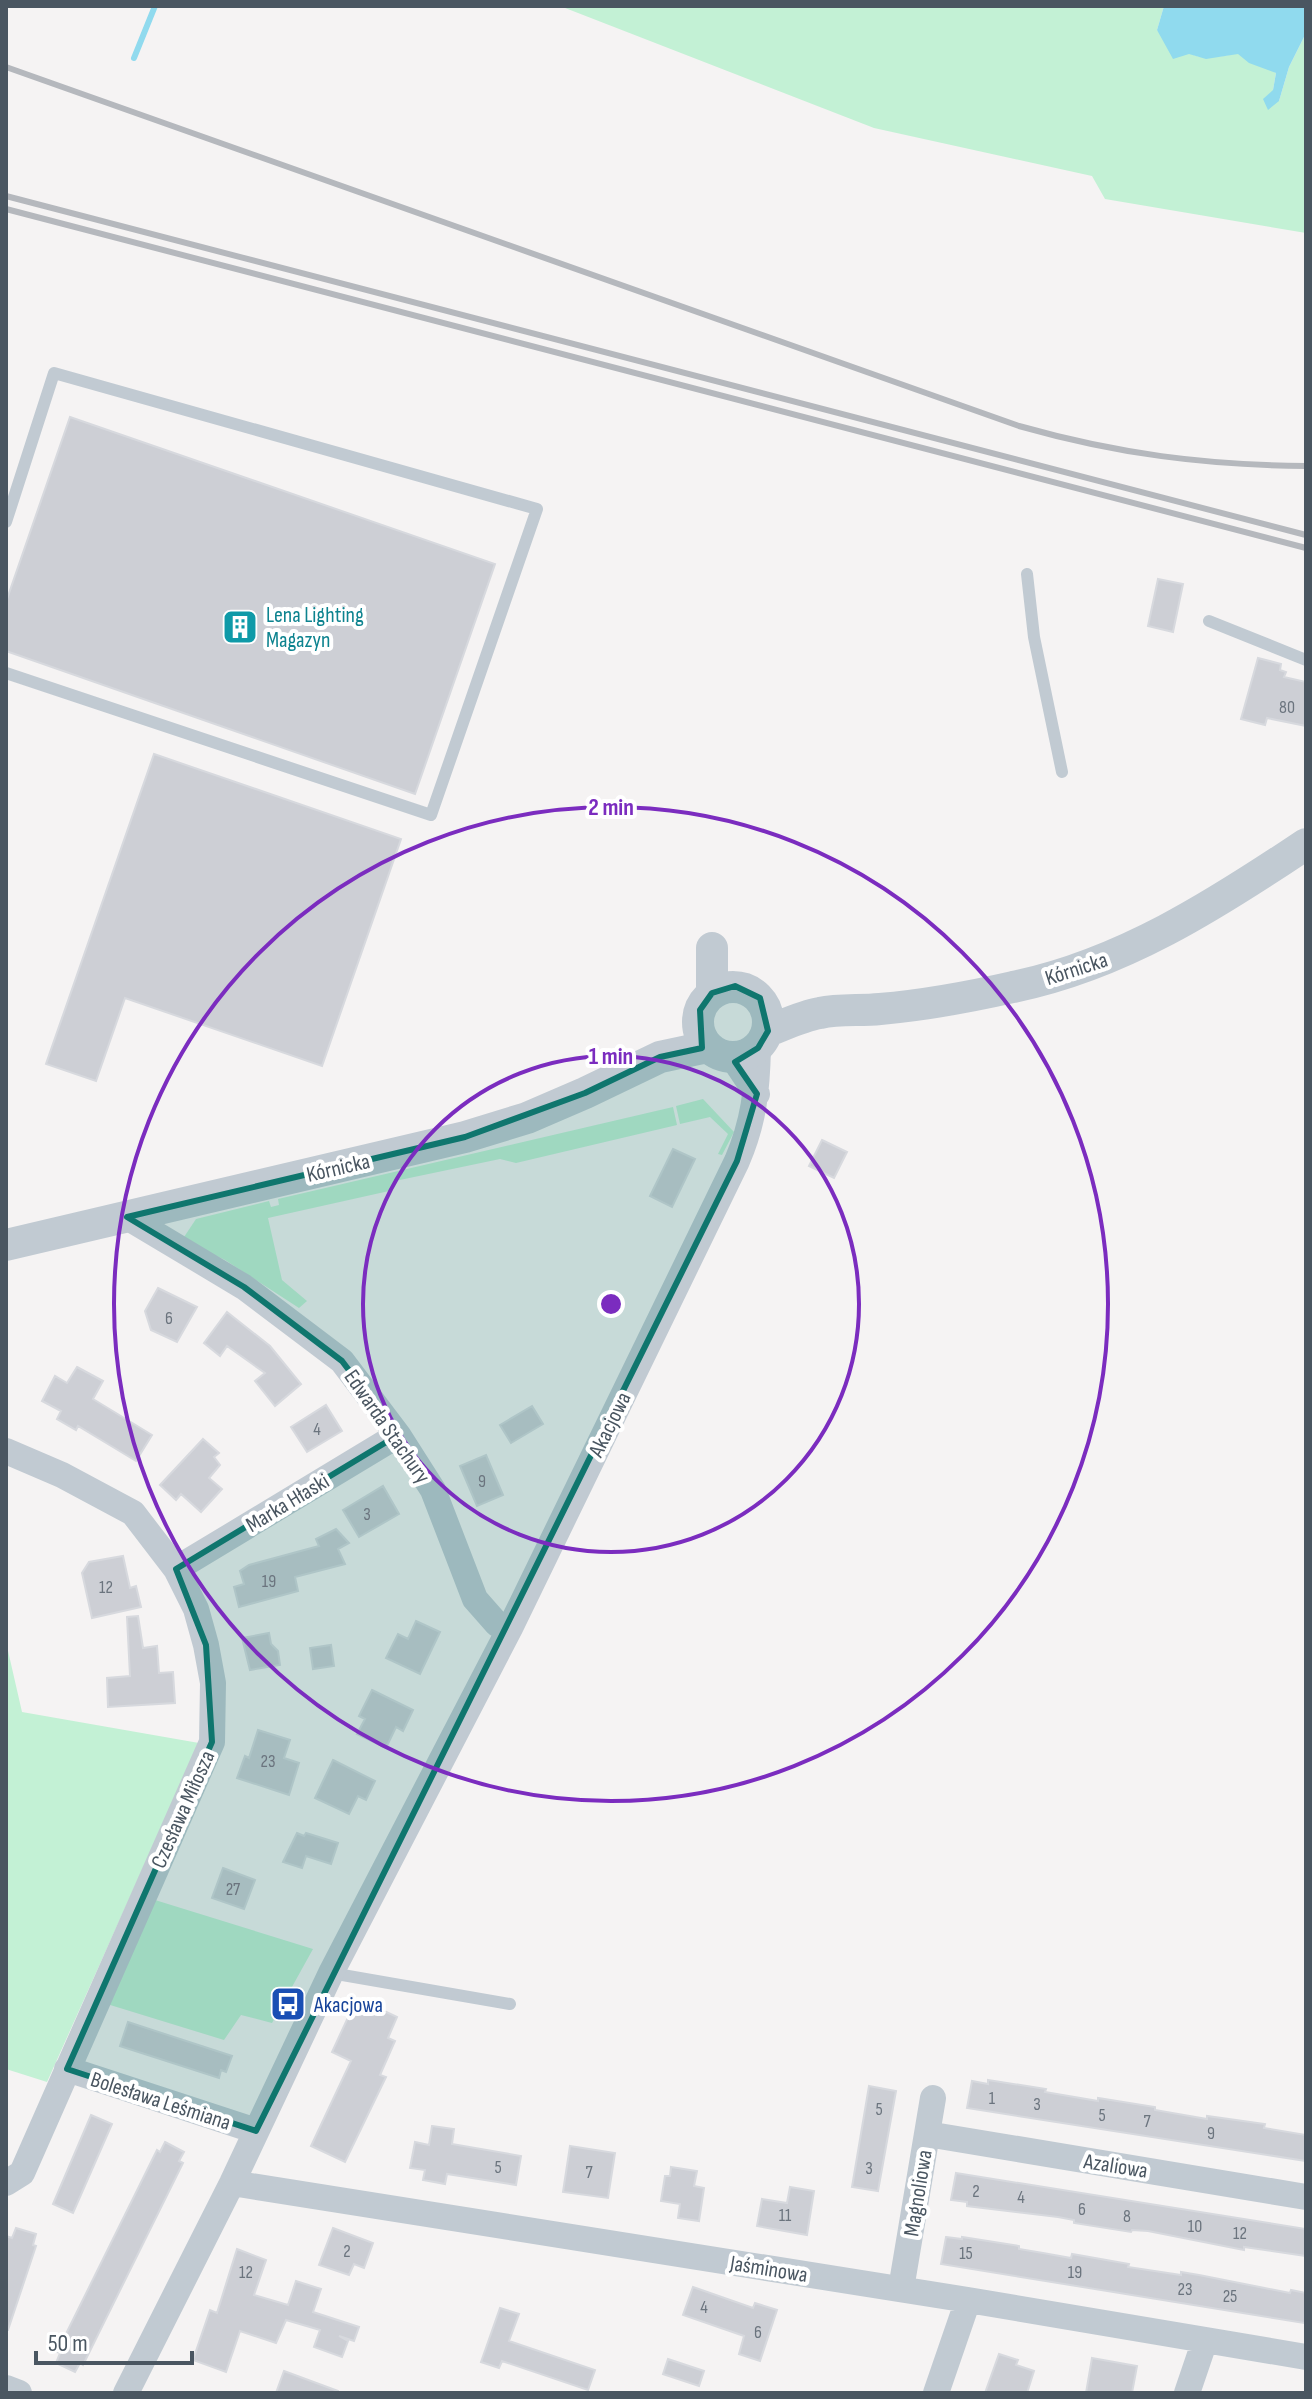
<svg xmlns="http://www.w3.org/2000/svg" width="1312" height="2399" viewBox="0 0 1312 2399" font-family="'Sofia Sans Condensed',sans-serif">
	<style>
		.green { fill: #c3f1d5 }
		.water { fill: #90daee }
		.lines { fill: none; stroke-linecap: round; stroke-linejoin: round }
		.stream { stroke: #90daee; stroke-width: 6 }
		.building { fill: #cdcfd5; stroke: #d7d9de; stroke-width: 2 }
		.service { stroke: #c1cad2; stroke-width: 12 }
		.minor { stroke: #c1cad2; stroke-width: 26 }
		.tertiary { stroke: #c1cad2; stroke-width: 32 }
		.rail { stroke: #b5b8bd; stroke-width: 6 }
		.marked { fill: #0f766e; fill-opacity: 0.2; stroke: #0f766e; stroke-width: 6; stroke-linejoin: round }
		.ring { fill: none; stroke: #7b2cbf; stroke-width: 4 }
		.labels { text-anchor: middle; stroke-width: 8; stroke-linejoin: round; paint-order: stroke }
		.number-label { font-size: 18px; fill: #6b747e }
		.culture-label { font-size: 22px; fill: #0d838f; stroke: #fff; text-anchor: start }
		.street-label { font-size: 22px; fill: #4a5661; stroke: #fff }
		.transit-label { font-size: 22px; fill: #164399; stroke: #fff; text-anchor: start }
		.centre { fill: #7b2cbf; stroke: #fff; stroke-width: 4 }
		.ring-label { font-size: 24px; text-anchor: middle; font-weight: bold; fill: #7b2cbf; stroke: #fff; stroke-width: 8; stroke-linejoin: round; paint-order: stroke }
	</style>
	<rect width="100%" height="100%" fill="#f5f3f3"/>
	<path class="green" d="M560,6H1164L1157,30C1192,56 1193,63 1238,53C1250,64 1263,65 1276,73L1273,90L1279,101L1289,67L1306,33V233L1105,199L1092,176L874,128Z
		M703,1099L734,1132L722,1155L718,1154L728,1134L710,1117L680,1124L676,1106Z
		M673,1107L677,1125L516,1163L500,1159L395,1181L389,1191L268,1218L282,1280L307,1301L299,1308L225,1260L192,1244L184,1237L196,1219L269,1201L271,1207L279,1205L278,1199Z
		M6,1642L22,1712L199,1743L47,2082L6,2069Z
		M155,1900L313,1949L272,2023L241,2015L224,2040L107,2004Z"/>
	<path class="water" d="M1164,6H1306V33L1289,67L1279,101L1268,110L1263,99L1273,90L1276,73L1249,63L1238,54L1206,59L1189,54L1173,59L1157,30Z"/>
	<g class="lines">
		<path class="stream" d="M134,58L155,6"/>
	</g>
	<path class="building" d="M70,417L495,564L415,794L6,651V602Z
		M1158,579L1183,584L1173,632L1148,626Z
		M1258,658L1281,664L1280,670L1286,672L1284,677L1306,682V726L1267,718L1265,725L1241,719Z
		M154,754L401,839L322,1066L125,998L96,1081L46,1064Z
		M822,1140L847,1152L834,1178L809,1166Z
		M673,1149L695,1159L672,1207L650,1196Z
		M158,1288L197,1307L177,1342L151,1330L145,1311Z
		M227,1312L270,1346L301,1384L275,1406L255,1381L265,1373L227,1346L220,1356L204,1343Z
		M77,1367L103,1381L93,1399L152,1435L136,1461L78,1426L76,1430L57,1419L61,1411L42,1401L55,1376L67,1383Z
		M326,1405L342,1431L307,1452L291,1427Z
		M532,1406L543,1424L511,1443L500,1425Z
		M203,1439L219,1453L214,1457L220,1465L209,1478L222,1489L201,1512L181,1494L176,1500L160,1485Z
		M486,1455L503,1495L477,1506L460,1466Z
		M383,1486L399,1514L359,1537L343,1510Z
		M336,1529L349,1543L338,1549L345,1564L295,1577L298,1591L239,1607L234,1587L244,1584L240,1571L249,1565L319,1546L316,1539Z
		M123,1556L130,1588L136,1586L141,1607L92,1618L82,1573L89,1562Z
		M138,1616L143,1648L157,1646L159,1673L173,1672L175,1703L108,1707L107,1678L130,1676L127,1617Z
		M416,1621L440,1632L420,1674L386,1658L398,1634L408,1639Z
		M269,1633L271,1644L278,1651L280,1665L250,1670L242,1638Z
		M331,1645L334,1666L313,1669L310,1648Z
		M372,1690L413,1710L403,1731L396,1727L386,1748L357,1734L365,1719L359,1716Z
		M258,1730L290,1740L284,1758L299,1763L289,1795L237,1778L245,1756L249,1758Z
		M333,1760L375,1781L366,1800L358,1796L349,1814L315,1798Z
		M297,1833L304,1836L306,1833L338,1843L331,1864L306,1856L302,1868L283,1862Z
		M223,1868L255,1880L244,1909L212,1898Z
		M357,1998L397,2017L388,2038L395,2041L380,2075L386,2077L345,2162L311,2146L351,2061L332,2052Z
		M128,2022L232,2056L226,2072L221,2070L219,2078L120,2046Z
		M988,2080L1046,2089L1045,2092L1098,2101V2098L1155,2107V2110L1207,2119V2116L1265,2124L1264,2128L1306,2135V2161L967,2108L972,2081L988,2084Z
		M869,2086L896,2091L878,2191L852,2187Z
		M91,2115L112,2124L73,2213L53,2204Z
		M432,2126L454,2129L452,2144L521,2156L516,2185L447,2174L445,2184L423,2180L425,2170L410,2168L415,2142L429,2145Z
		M165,2142L184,2152L179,2161L183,2163L83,2365L80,2363L75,2372L56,2363L60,2353L57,2352L157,2150L160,2152Z
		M570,2146L615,2153L608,2198L563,2192Z
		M671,2167L697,2171L694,2186L704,2188L699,2221L678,2218L680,2204L661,2201L665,2176H670Z
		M956,2173L1306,2229V2256L1244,2247V2250L1148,2231L1132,2230L1131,2232L1074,2223V2220L1058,2217L967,2206V2202L951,2200Z
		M790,2187L814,2191L807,2235L757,2226L762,2199L787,2203Z
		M16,2228L36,2234L33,2245L36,2246L8,2330H6V2236L12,2238Z
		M333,2228L373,2243L364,2268L354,2264L349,2275L319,2265Z
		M946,2237L962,2239V2237L1019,2246V2249L1043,2253L1071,2258L1072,2254L1129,2264L1128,2267L1181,2275V2272L1199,2275L1290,2293L1291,2290L1306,2293V2321L1304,2323L941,2264Z
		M237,2249L266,2260L254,2295L288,2305L296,2281L321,2289L313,2312L359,2327L354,2341L339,2336L348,2341L342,2357L314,2347L320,2330L286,2320L276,2343L240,2331L226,2372L193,2360L210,2310L217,2313Z
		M693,2287L753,2308L755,2303L777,2310L760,2361L739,2354L744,2336L683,2315Z
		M500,2308L519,2314L509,2341L595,2370L588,2390L502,2361L499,2368L481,2362Z
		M999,2354L1018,2360L1016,2365L1034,2371L1027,2393H985Z
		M1092,2358L1137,2366L1132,2393H1086Z
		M668,2359L704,2371L699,2386L663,2374Z
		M284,2371L338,2391V2393H276Z"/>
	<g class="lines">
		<path class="service" d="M6,522L54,373L537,509L431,815L6,673
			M1027,574L1034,637L1062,772
			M1209,621L1306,660
			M331,1973L510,2004"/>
		<path class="minor" d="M733,1058L757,1094
			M127,1217L244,1287L342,1361L398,1435L433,1490L475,1599L497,1624L510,1628
			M6,1451L62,1475L133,1513L176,1569L196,1609L206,1645L213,1683L212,1742L22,2173L6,2183
			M176,1569L398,1435
			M67,2069L256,2131
			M927,2134L1306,2197
			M232,2183L968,2300L1306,2357
			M901,2289L933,2098
			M6,2388L19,2393
			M126,2393L232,2183L331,1973L510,1628L737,1161C754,1121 757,1091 758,1048
			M936,2393L968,2300
			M1187,2393L1205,2340"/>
		<path class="tertiary" d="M698 1022a35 35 0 1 1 70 0a35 35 0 1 1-70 0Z
			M712,993V948
			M768,1031C784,1025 802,1016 820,1013C839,1009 860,1011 880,1009C925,1005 969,997 1013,987C1121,965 1215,905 1306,844
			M6,1245L465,1137L527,1118L585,1093L660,1057L707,1047"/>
		<path class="rail" d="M6,67L1019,426C1118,454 1204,465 1306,466
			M6,196L1306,535
			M6,209L1306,548"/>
	</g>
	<path class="marked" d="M735,986L760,998L768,1031L758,1048L735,1062L757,1094L737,1161L256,2131L67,2069L212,1742L206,1645L176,1569L398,1435L342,1361L244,1287L127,1217L465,1137L585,1093L660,1057L702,1048L700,1010L712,993Z"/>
	<g class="ring">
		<circle cx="611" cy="1304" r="248"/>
		<circle cx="611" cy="1304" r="497"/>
	</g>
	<defs>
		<symbol id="building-square" viewBox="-11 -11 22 22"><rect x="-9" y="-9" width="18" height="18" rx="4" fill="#0f9aa8" stroke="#fff"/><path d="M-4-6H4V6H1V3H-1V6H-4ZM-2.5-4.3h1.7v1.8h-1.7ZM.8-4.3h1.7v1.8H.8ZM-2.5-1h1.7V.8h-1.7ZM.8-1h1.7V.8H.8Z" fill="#fff"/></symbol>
		<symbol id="bus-square" viewBox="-11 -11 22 22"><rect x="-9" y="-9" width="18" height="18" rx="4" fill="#1a4fb4" stroke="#fff"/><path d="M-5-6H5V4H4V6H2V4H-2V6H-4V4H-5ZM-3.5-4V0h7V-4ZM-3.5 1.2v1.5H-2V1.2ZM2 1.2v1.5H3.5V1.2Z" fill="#fff"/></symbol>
	</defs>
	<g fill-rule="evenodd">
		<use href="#building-square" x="220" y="607" width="40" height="40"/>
		<use href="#bus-square" x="268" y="1984" width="40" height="40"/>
	</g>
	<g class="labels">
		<g class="number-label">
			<text x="1287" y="713">80</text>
			<text x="169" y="1324">6</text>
			<text x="317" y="1435">4</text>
			<text x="482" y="1487">9</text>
			<text x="367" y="1520">3</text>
			<text x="269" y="1587">19</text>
			<text x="106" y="1593">12</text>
			<text x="268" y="1767">23</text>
			<text x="233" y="1895">27</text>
			<text x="992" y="2104">1</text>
			<text x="1037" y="2110">3</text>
			<text x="879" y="2115">5</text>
			<text x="1102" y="2121">5</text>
			<text x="1147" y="2127">7</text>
			<text x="1211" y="2139">9</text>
			<text x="498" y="2173">5</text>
			<text x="869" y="2174">3</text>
			<text x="589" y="2178">7</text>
			<text x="976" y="2197">2</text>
			<text x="1021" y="2203">4</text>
			<text x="1082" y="2215">6</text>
			<text x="785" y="2221">11</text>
			<text x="1127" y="2222">8</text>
			<text x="1195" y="2232">10</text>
			<text x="1240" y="2239">12</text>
			<text x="347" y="2257">2</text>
			<text x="966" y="2259">15</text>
			<text x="246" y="2278">12</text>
			<text x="1075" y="2278">19</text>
			<text x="1185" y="2295">23</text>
			<text x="1230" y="2302">25</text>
			<text x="704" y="2313">4</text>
			<text x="758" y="2338">6</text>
		</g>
		<g class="culture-label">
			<text x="266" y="622">Lena Lighting<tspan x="266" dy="25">Magazyn</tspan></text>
		</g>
		<g class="street-label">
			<text transform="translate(1076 968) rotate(-18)" y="8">Kórnicka</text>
			<text transform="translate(338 1167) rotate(-13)" y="8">Kórnicka</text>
			<text transform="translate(609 1424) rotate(-64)" y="8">Akacjowa</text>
			<text transform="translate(388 1426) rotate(55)" y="8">Edwarda Stachury</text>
			<text transform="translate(287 1502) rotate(-31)" y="8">Marka Hłaski</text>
			<text transform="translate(182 1809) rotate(-66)" y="8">Czesława Miłosza</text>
			<text transform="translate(161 2100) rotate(18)" y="8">Bolesława Leśmiana</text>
			<text transform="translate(1116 2165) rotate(9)" y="8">Azaliowa</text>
			<text transform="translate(917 2193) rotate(-81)" y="8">Magnoliowa</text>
			<text transform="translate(769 2268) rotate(9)" y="8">Jaśminowa</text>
		</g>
		<g class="transit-label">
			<text x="314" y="2012">Akacjowa</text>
		</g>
	</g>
	<circle cx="611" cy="1304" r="12" class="centre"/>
	<g class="ring-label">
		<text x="611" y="815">2 min</text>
		<text x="611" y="1064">1 min</text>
	</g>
	<rect width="1312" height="2399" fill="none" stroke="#4a5661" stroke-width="16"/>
	<path d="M36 2351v12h156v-12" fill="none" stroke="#4a5661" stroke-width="4"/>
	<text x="48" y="2351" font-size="24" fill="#4a5661" stroke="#ffffff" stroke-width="6" paint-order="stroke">50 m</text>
</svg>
